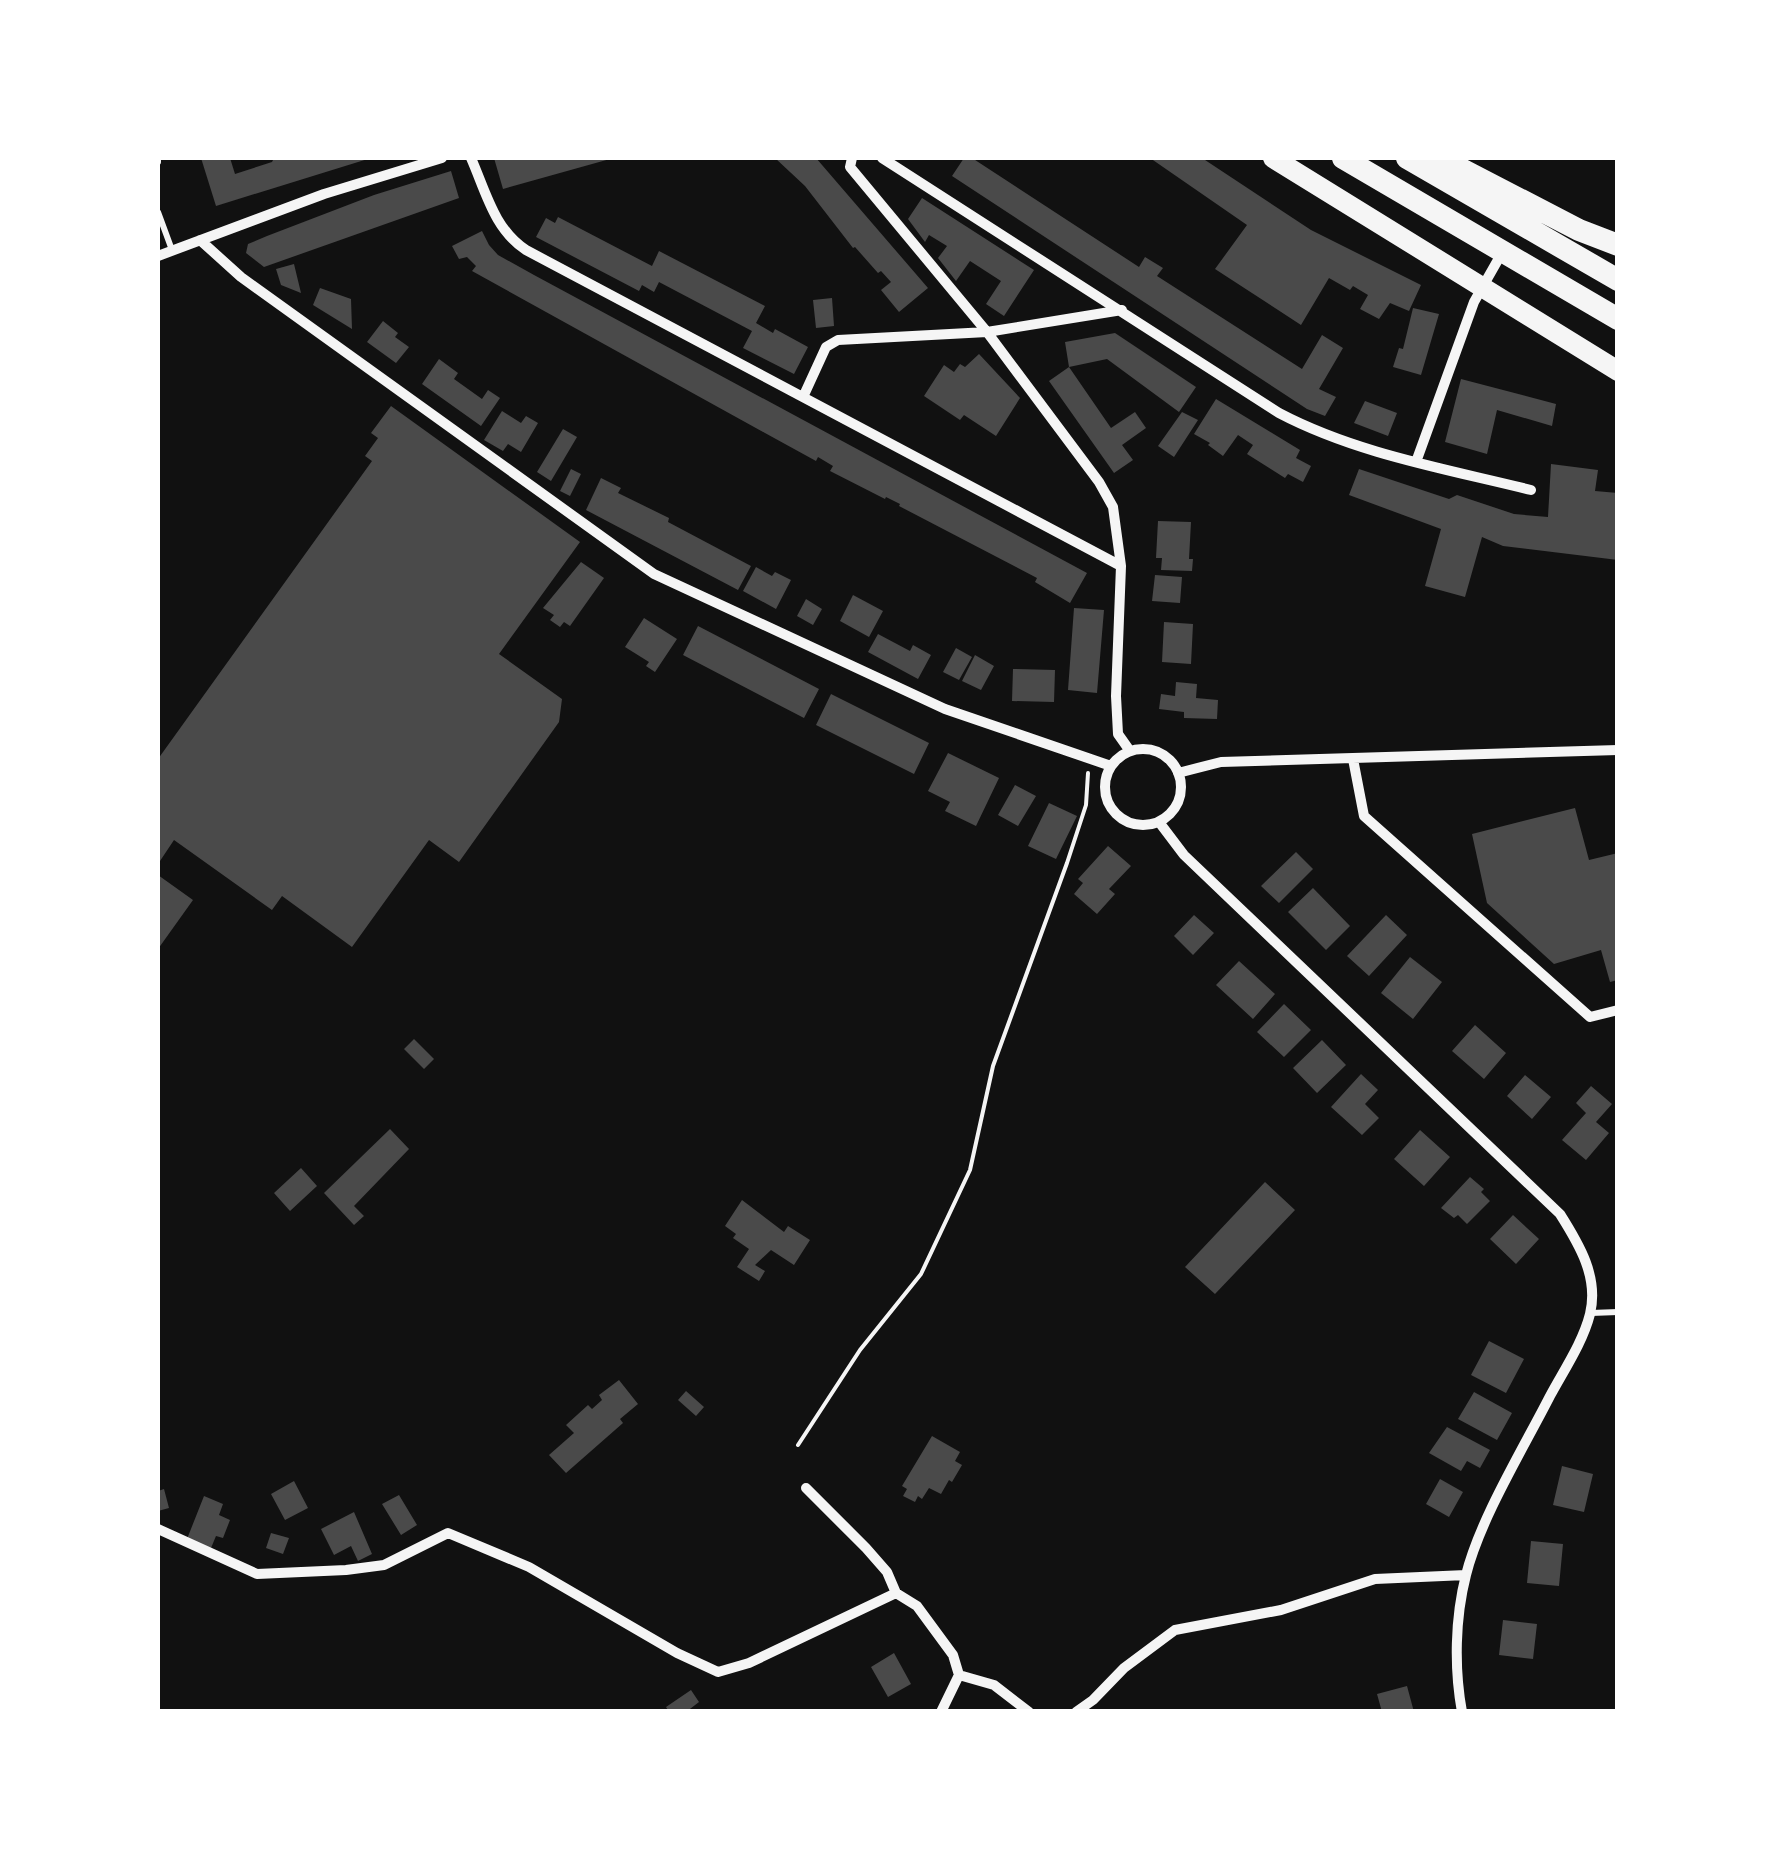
<svg xmlns="http://www.w3.org/2000/svg" width="1775" height="1869" viewBox="0 0 1775 1869" font-family="'Archivo Narrow',sans-serif">
	<style>
		.building { fill: #4a4a4a }
		.lines { fill: none; stroke-linecap: round; stroke-linejoin: round }
		.path { stroke: #f5f5f5; stroke-width: 4 }
		.service { stroke: #f5f5f5; stroke-width: 6 }
		.minor { stroke: #f5f5f5; stroke-width: 10 }
		.trunk { stroke: #f5f5f5; stroke-width: 20 }
		.motorway { stroke: #f5f5f5; stroke-width: 22 }
	</style>
	<rect width="100%" height="100%" fill="#111"/>
	<path class="building" d="M201,158H230L235,174L272,162L274,158H371L216,206Z
		M494,158H610V159L503,189Z
		M775,158H816L928,288L899,312L881,290L891,282L881,271L878,273L855,247L853,248L805,186Z
		M964,158H972L1139,267L1145,257L1163,268L1157,276L1302,369L1322,335L1343,348L1319,389L1336,397L1325,416L1307,409L952,176Z
		M1150,158H1202L1311,230L1421,285L1409,311L1390,303L1379,319L1360,309L1368,295L1353,286L1350,290L1329,278L1301,325L1215,269L1247,225Z
		M451,171L459,198L264,267L246,253L248,244L267,236L374,195Z
		M922,198L1034,270L1004,316L986,304L1001,281L970,261L956,281L938,258L947,246L929,235L925,242L908,219Z
		M558,217L652,266L659,251L765,306L756,323L773,333L775,329L808,347L794,374L743,348L752,331L659,282L654,292L642,285L639,291L536,237L546,218L555,223Z
		M482,231L489,245L498,255L534,275L1087,573L1070,603L1035,582L1037,578L899,506L900,504L886,497L885,499L830,471L833,466L818,457L816,461L765,433L472,271L476,266L467,257L459,259L452,246Z
		M294,264L301,293L281,285L276,269Z
		M320,288L351,299L352,329L313,305Z
		M832,298L834,326L816,328L813,300Z
		M1413,308L1439,314L1421,375L1393,367L1399,348L1403,349Z
		M383,321L398,333L395,337L409,347L396,363L367,342Z
		M1115,333L1196,387L1179,412L1107,359L1069,367L1065,342Z
		M979,354L1020,398L996,436L964,415L960,420L924,396L944,365L954,372L960,364L965,367Z
		M439,359L458,373L454,379L482,399L488,390L500,398L481,426L422,384Z
		M1069,367L1111,428L1135,412L1146,428L1122,445L1133,460L1114,473L1049,381Z
		M1461,379L1556,404L1552,426L1497,410L1487,454L1445,442Z
		M1216,399L1300,450L1296,458L1311,466L1303,482L1288,474L1285,478L1247,454L1253,445L1238,435L1223,456L1208,445L1210,443L1194,434Z
		M1365,401L1397,413L1388,436L1354,423Z
		M391,406L580,542L499,654L562,699L559,722L459,862L429,840L352,947L282,896L272,910L174,840L158,864V759L372,461L365,456L378,438L371,433Z
		M502,411L521,423L526,416L538,423L521,452L508,444L503,451L484,440Z
		M1182,412L1198,420L1174,457L1158,446Z
		M563,429L577,437L551,481L537,472Z
		M1551,464L1598,470L1595,491L1618,493V560L1503,546L1482,537L1465,597L1425,586L1441,529L1349,495L1359,469L1449,499L1457,495L1514,514L1548,517Z
		M571,469L581,474L570,496L560,491Z
		M601,478L621,488L618,493L669,518L668,522L751,566L738,590L586,510Z
		M1158,521L1191,522L1189,559H1193L1192,571L1161,570L1162,558H1156Z
		M581,562L604,578L570,626L564,622L560,627L550,620L554,615L543,608Z
		M756,567L772,576L775,572L791,580L776,609L743,591Z
		M1155,575L1182,577L1180,603L1152,601Z
		M853,595L883,611L869,637L840,621Z
		M806,599L822,609L813,625L797,616Z
		M1074,608L1104,610L1097,693L1068,690Z
		M644,618L677,639L655,672L646,666L649,662L625,647Z
		M1164,622L1193,624L1191,664L1162,662Z
		M698,626L819,689L804,718L683,655Z
		M878,634L910,651L913,645L931,655L918,679L868,652Z
		M956,648L972,657L959,680L943,672Z
		M975,655L994,666L981,690L962,681Z
		M1013,669L1055,670L1054,702L1012,701Z
		M1176,682L1197,684L1196,698L1218,700L1217,719L1184,718V712L1159,709L1161,694L1175,696Z
		M831,694L929,743L914,774L816,725Z
		M948,753L999,778L976,826L945,811L950,802L928,791Z
		M1015,785L1036,796L1018,826L998,815Z
		M1049,803L1077,816L1056,859L1028,846Z
		M1575,808L1589,860L1618,853V980L1610,982L1601,950L1554,964L1487,903L1472,834Z
		M1108,846L1131,866L1109,889L1115,894L1097,914L1074,894L1083,883L1078,879Z
		M1296,852L1313,869L1279,903L1261,886Z
		M158,875L193,900L158,949Z
		M1313,888L1350,926L1326,950L1288,912Z
		M1194,915L1214,933L1193,955L1174,936Z
		M1386,915L1407,935L1369,976L1347,956Z
		M1410,957L1442,982L1413,1019L1381,993Z
		M1239,961L1275,994L1253,1019L1216,985Z
		M1284,1004L1311,1030L1284,1057L1257,1032Z
		M1475,1025L1506,1053L1484,1079L1452,1051Z
		M414,1039L434,1059L424,1069L404,1049Z
		M1322,1040L1346,1065L1317,1093L1293,1068Z
		M1361,1074L1378,1090L1365,1104L1379,1118L1362,1135L1331,1107Z
		M1525,1075L1551,1097L1532,1119L1507,1096Z
		M1591,1086L1612,1104L1596,1122L1609,1133L1586,1160L1562,1140L1586,1113L1576,1103Z
		M390,1129L409,1149L354,1206L364,1216L354,1225L324,1193Z
		M1420,1130L1450,1157L1424,1186L1394,1159Z
		M301,1168L317,1186L290,1211L274,1193Z
		M1470,1177L1484,1189L1481,1192L1490,1201L1467,1224L1458,1215L1454,1218L1441,1208Z
		M1265,1182L1295,1210L1215,1294L1185,1267Z
		M742,1200L784,1232L788,1226L810,1240L794,1265L771,1250L755,1265L765,1271L759,1281L737,1267L749,1249L733,1238L736,1234L725,1226Z
		M1513,1215L1539,1239L1516,1264L1490,1239Z
		M1489,1341L1524,1359L1506,1393L1471,1375Z
		M619,1380L638,1404L620,1419L623,1423L566,1473L549,1455L574,1433L566,1425L588,1405L592,1409L602,1400L599,1395Z
		M686,1391L704,1407L696,1416L678,1400Z
		M1474,1392L1512,1413L1497,1440L1458,1419Z
		M1447,1427L1490,1450L1480,1468L1467,1461L1461,1471L1429,1453Z
		M932,1436L960,1452L955,1461L962,1465L952,1482L949,1480L941,1494L929,1488L922,1499L918,1496L915,1502L903,1496L907,1489L902,1486Z
		M1562,1466L1593,1474L1584,1512L1553,1505Z
		M1440,1479L1463,1492L1449,1517L1426,1504Z
		M294,1481L308,1508L285,1520L271,1494Z
		M164,1489L169,1508L158,1511V1491Z
		M399,1495L417,1525L401,1535L382,1504Z
		M204,1496L223,1504L219,1515L230,1520L223,1538L216,1536L211,1548L187,1539Z
		M354,1512L372,1554L358,1561L351,1546L334,1555L321,1529Z
		M271,1533L289,1538L283,1554L266,1548Z
		M1531,1541L1563,1544L1559,1586L1527,1583Z
		M1503,1620L1537,1624L1533,1659L1499,1655Z
		M894,1653L911,1684L888,1697L871,1667Z
		M1407,1686L1414,1712H1382L1377,1694Z
		M691,1690L699,1702L686,1712H669L666,1707Z"/>
	<g class="lines">
		<path class="path" d="M798,1445L860,1350L921,1274L970,1170L993,1066L1067,863L1086,805L1088,773"/>
		<path class="service" d="M158,162V158
			M158,212L172,250
			M1591,1313L1618,1312"/>
		<path class="minor" d="M471,158C486,192 494,229 526,250L1121,566
			M852,158L850,167L987,332L1099,482L1113,507L1121,566L1116,696L1118,734L1130,751
			M882,158L1279,413C1357,454 1447,469 1531,490
			M200,240L241,277L654,574L945,709L1111,766
			M158,256L324,194L442,158
			M804,395L826,347L838,340L987,332L1122,310
			M1416,462L1474,302L1503,251
			M1105 787a38 38 0 1 1 76 0a38 38 0 1 1-76 0Z
			M1353,759L1364,816L1590,1017L1618,1010
			M1178,773L1221,762L1618,750
			M1159,822L1184,855L1560,1214C1579,1244 1599,1277 1590,1314C1583,1342 1564,1370 1550,1396C1523,1449 1480,1519 1466,1575C1455,1618 1454,1668 1462,1712
			M806,1488L866,1548L887,1572L896,1593L917,1606L953,1655L959,1675
			M158,1529L257,1574L346,1570L384,1565L448,1533L529,1567L677,1653L718,1672L749,1663L896,1593
			M959,1675L994,1685L1029,1712
			M941,1712L959,1675
			M1076,1712L1093,1700L1124,1668L1175,1630L1281,1610L1375,1579L1466,1575"/>
		<path class="trunk" d="M1273,158L1618,371"/>
		<path class="motorway" d="M1343,158L1618,319
			M1407,158L1618,280
			M1440,158L1579,230L1618,245"/>
	</g>
	<rect width="1775" height="1869" fill="none" stroke="#ffffff" stroke-width="320"/>
</svg>
